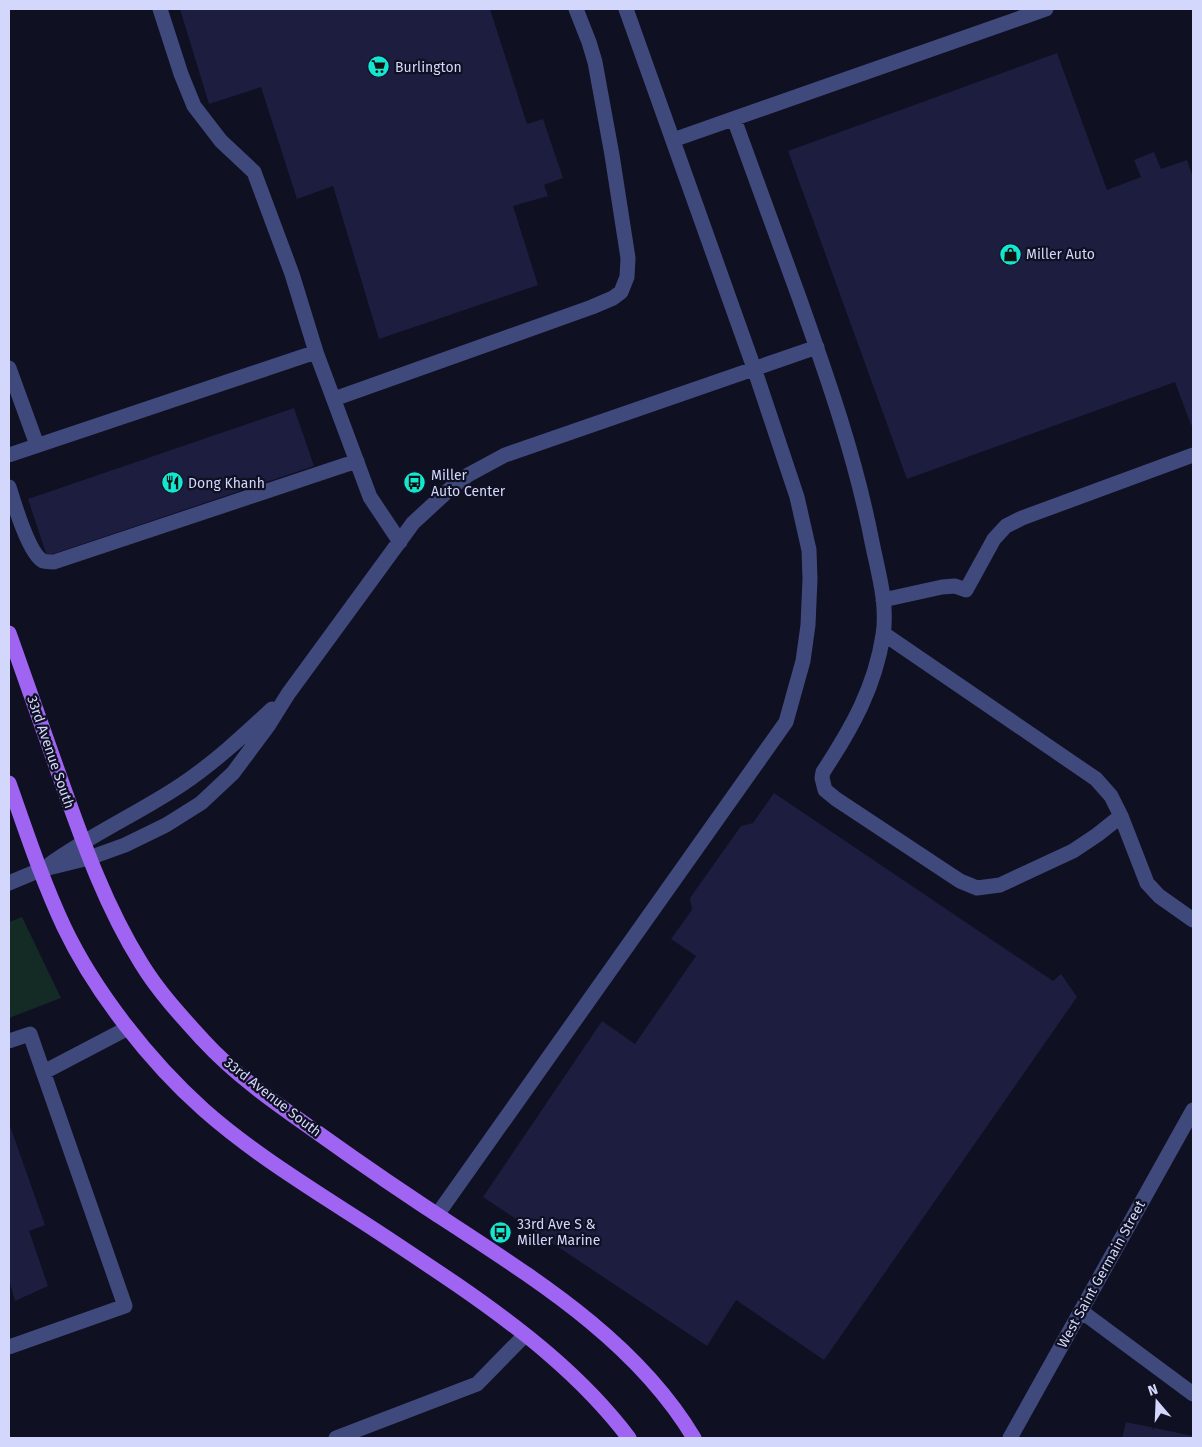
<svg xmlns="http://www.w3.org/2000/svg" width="1202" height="1447" viewBox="0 0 1202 1447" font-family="'Fira Sans',sans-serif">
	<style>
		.green { fill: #132a25 }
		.building { fill: #1d1d40 }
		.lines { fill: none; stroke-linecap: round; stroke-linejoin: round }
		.minor { stroke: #3f497c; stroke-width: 15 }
		.major { stroke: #9f64f1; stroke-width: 15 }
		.labels { text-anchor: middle; stroke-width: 4.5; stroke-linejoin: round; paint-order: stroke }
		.poi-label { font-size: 14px; fill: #d3d7fb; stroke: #0f1021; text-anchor: start }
		.street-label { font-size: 14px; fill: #d3d7fb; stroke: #0f1021 }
	</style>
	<rect width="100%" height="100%" fill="#0f1021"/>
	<path class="green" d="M22,917L61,998L9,1018V922Z"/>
	<path class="building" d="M180,9H490L527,124L543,119L563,178L544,185L548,196L513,206L538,285L379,339L333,186L297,199L261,87L209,104Z
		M1057,53L1107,190L1141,177L1134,160L1154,152L1161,169L1187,160L1193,178V424L1191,425L1175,382L907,479L788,151Z
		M294,408L314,466L47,556L28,499Z
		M774,793L1053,981L1061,974L1077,997L824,1360L736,1300L707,1346L483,1197L602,1021L635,1044L696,956L671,939L692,910L690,898L741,826L753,823Z
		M9,1123L45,1225L29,1231L48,1286L15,1301L9,1280Z
		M1126,1422L1193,1436V1438H1122Z"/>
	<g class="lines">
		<path class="minor" d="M160,9L181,74L194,106L221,141L254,172L292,274L316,352L370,497L400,542
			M734,119C756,179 778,239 800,300C828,379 856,459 872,542C878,572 888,604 883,635C875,687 852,728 823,772L822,778L825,790L836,799L960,881L977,888L1000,885L1073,851L1097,835L1121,816
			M673,140L1046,9
			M9,368L37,445
			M334,399L592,307L613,298L621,292L627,277L628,258L612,155L595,62L589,42L576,9
			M9,455L316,352
			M9,487C14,503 29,554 43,561C46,562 50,562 54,562L357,461
			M883,600L942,587L955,586L966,590L994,539L1006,526L1022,518L1193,455
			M884,634L1096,779L1111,796L1121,816L1147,883L1159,896L1193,920
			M50,864C92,834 139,813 181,785C214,763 243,736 272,709
			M9,883L40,870L89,858L125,845L166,825L201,803L233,773L268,726L288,694L413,523L452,487L468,475L505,455L817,347
			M9,1041L30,1034L125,1306L9,1347
			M44,1072L128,1028
			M437,1215L786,722L803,661L808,625L810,579L809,550L797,497L754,368L626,9
			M1081,1311L1193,1394
			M336,1438L477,1384L525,1335
			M1010,1438L1193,1110"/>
		<path class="major" d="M9,633C27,683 44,733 62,783C84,845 106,907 141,963C158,991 181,1016 203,1040C236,1076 278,1105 318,1133C364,1166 411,1198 459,1229C546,1286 639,1346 694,1438
			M9,783C26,831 42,880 64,927C95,992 150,1062 204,1110C247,1148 296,1179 344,1210C382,1234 419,1259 456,1284C520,1328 582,1376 629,1438"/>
	</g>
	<defs>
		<symbol id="supermarket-disc" viewBox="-11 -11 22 22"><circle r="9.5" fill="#15e6cf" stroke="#0f1021"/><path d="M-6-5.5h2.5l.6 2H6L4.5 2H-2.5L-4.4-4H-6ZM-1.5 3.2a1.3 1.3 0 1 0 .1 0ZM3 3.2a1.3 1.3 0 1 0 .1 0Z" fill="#111"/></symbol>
		<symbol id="shop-disc" viewBox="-11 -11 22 22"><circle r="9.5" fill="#15e6cf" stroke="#0f1021"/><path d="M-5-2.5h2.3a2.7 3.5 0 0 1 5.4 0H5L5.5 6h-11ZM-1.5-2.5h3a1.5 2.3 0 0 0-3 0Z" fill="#111"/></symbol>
		<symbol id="restaurant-disc" viewBox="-11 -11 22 22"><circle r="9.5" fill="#15e6cf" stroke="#0f1021"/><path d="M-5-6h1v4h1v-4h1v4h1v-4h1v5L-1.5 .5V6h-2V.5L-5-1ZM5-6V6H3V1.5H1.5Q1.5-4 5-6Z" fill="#111"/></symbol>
		<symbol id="bus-disc" viewBox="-11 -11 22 22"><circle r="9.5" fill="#15e6cf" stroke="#0f1021"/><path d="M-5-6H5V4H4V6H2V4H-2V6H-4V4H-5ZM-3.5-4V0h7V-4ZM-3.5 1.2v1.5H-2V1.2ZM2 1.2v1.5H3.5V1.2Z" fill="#111"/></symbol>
	</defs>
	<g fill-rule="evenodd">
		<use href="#supermarket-disc" x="366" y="54" width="25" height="25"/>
		<use href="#shop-disc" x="998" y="242" width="25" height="25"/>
		<use href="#restaurant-disc" x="160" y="470" width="25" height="25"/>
		<use href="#bus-disc" x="402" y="470" width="25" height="25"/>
		<use href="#bus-disc" x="488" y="1220" width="25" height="25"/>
	</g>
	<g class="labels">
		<g class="poi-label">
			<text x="395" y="72">Burlington</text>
			<text x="1026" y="259">Miller Auto</text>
			<text x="431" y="480">Miller<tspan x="431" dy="16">Auto Center</tspan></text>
			<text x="188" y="488">Dong Khanh</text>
			<text x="517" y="1229">33rd Ave S &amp;<tspan x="517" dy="16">Miller Marine</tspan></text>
		</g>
		<g class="street-label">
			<text transform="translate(51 752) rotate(71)" y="5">33rd Avenue South</text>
			<text transform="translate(273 1097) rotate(38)" y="5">33rd Avenue South</text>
			<text transform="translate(1101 1274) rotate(-61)" y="5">West Saint Germain Street</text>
		</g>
	</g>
	<rect width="1202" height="1447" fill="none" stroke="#d3d7fb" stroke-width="20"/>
	<g transform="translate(1157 1402) rotate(341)" stroke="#0f1021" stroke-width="4" paint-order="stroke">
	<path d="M0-4L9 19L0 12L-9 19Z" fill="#d3d7fb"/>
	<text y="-8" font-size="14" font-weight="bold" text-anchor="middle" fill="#d3d7fb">N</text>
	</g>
</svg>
